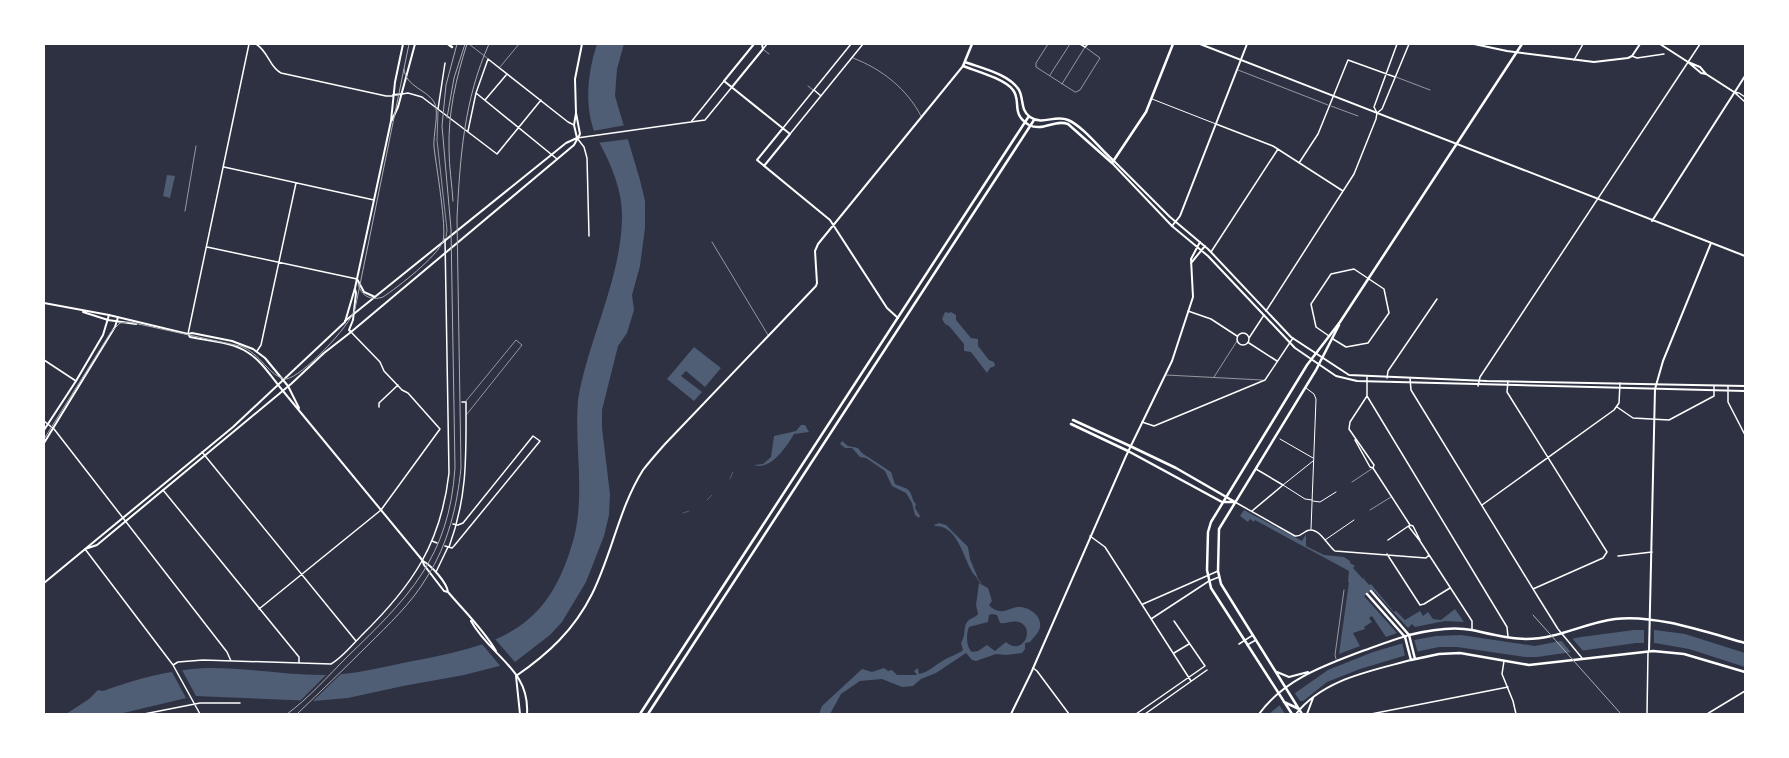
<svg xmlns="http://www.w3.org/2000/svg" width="1789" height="758" viewBox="0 0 1789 758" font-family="'DejaVu Sans',sans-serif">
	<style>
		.water { fill: #4f5d75; fill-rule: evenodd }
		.pier { fill: #2d3142 }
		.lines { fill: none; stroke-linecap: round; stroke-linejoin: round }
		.stream { stroke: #4f5d75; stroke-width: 1 }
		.service { stroke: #fff; stroke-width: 0.5 }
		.pedestrian { stroke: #fff; stroke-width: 1 }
		.minor { stroke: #fff; stroke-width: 1.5 }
		.tertiary { stroke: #fff; stroke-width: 2 }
		.secondary { stroke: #fff; stroke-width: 2 }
		.primary { stroke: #fff; stroke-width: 2.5 }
		.trunk { stroke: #fff; stroke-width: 2.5 }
		.tram { stroke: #abadb3; stroke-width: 1 }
		.rail { stroke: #abadb3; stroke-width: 1 }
	</style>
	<rect width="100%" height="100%" fill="#2d3142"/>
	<path class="water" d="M597,44H624L617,69L615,96L640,180L645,201V228L640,266L632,295L634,310L627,333L618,346L602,410V428L610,494L609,515L604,536L586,582L562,622L550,635L515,662L464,675L403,686L348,698L314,701L195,696L119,714H66L89,699L98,690L103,691C135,679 170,670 205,668C244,667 284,675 323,675C353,675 383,667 413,661C498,644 547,633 573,541C586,496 574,446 578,400C588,340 620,282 622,220C623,192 612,166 599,142C583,113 587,74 597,44Z
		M167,175L175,176L170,198L163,196Z
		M945,312L949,313L951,312L956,315V320L971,338L978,339V346L989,360L994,362L995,366L990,368L987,373L971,352L964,351V344L949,326L945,324L942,319Z
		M694,347L721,368L705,387L686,371L681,376L702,392L694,401L667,379Z
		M801,425H805L809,432L794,434C787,446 771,471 754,465L763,464L771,457L774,436L796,431Z
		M842,441L848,446L858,448L862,453L891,472L895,484C900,487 907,487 910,492C913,497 912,500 916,504L915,508L920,516L919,518L915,515L912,503L906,493L892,486L885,471L866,458L860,457L852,448H845L840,444Z
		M1244,510L1302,541L1306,534V546L1324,555L1344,557L1350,561V563L1355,566L1353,568L1363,579L1365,577L1364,579L1369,585L1371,584L1394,612L1396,611L1405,620L1420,611L1423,616L1428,612L1433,619L1441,620L1455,609L1464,622L1445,621L1415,627L1412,624L1408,628L1373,590L1364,596L1397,633L1386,637L1372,616L1369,618L1372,622L1364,627L1365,629L1353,633L1360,646L1339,654L1349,582H1348L1349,571L1255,520L1254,522L1250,519L1248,522L1240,516Z
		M939,523L946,525L968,547L970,559L978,578C965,572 962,525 935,526L934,525Z
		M979,583L988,588L992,601L989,605C991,608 995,610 999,611C1005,612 1011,608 1017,607C1028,606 1042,615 1040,627C1039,633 1033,638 1030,642L1025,643V649L1022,653L1006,655L996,654L976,661L972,660L966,653L936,673L921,679L913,686L902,687L882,679L860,681L841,694L830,714H819L822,706L862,669L872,672L884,668L888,671L892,670L897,675H917L914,671L918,668L919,674C929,672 935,665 944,660C950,656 957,655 963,650L961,643C966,635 963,628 967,622C970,618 975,618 978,614L976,605ZM992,614L997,615L1000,623C1006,624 1013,620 1019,622C1036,628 1023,657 1006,642L995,651L987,645L978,651L972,652C966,647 966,634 969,627L988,622L989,615Z
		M1634,630H1655L1685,634L1745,653V667L1689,649L1655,643H1636L1537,657H1525L1457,647H1439L1420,651L1360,669L1327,682L1287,714H1269L1288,698L1328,670L1373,652L1414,640L1436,636L1461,635L1535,646L1581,637Z"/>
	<path class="pier" d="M626,125L629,139L597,143L593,131Z
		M1644,628H1654V644H1644Z
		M1571,637L1584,652L1573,655L1560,639Z
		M494,638L515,662L516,664L502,668L481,643Z
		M1414,639L1418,653L1405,656L1402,642Z
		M182,670L196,696L186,698L172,672Z
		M329,672H343L312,702H299Z
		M1294,692L1300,701H1304L1289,714H1285L1278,703Z"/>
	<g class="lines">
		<path class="stream" d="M730,479L733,472
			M707,500L712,495
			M683,513L689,511
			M977,578L981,583"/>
		<path class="service" d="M469,44L487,58
			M1048,44L1036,63V67L1075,92H1076L1080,90L1100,58L1085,47L1062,84
			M764,50L769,54
			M853,58C882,69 907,89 921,116
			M500,67L519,44
			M1238,70L1328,105
			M1050,75L1070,44
			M1396,77L1430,90
			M808,86L813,90
			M1331,106L1358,116
			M438,111L437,140L447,230L446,237
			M185,211L196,146
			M712,242L768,335
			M1166,375L1262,380
			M1214,377L1237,341
			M466,401L516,340L522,345L467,414
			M1352,482L1373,468
			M1370,510L1391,497
			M1336,659L1335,655L1344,590"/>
		<path class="pedestrian" d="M1152,99L1216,124
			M1306,388L1314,394L1316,399L1311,529
			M1280,439L1313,458
			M1312,500L1305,499L1283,485L1313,461
			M1313,501L1320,502L1336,492
			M1325,540L1354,520"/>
		<path class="minor" d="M256,44C269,52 269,67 281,73L386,96H393
			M1080,44L1085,47L1088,44
			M763,49L767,44
			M1632,56L1637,58L1664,54
			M1574,60L1583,44
			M814,90L821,96
			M1734,92L1745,102
			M1734,92L1739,93L1745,97
			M476,93L557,159
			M402,94L408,93L422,97L497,154L541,100
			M485,100L507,74
			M438,109L445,63
			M1377,113L1382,109L1409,44
			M691,122L724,81
			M1216,124L1273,146L1343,191
			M783,128L851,44
			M468,131L476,93L488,59L568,122L574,125
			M790,134L863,44
			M577,138L705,120L732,87
			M577,138L584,147L587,158L589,236
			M1299,163L1318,134L1348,60L1395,77
			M224,167L374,200
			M207,247L357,279
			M1211,252L1278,149
			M1188,311L1211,319L1237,336
			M1266,311L1354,174L1376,119L1377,113L1374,107L1397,44
			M1237 339a6 6 0 1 1 12 0a6 6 0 1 1-12 0Z
			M188,334L249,44
			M1329,336L1316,327L1311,304L1331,274L1354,269L1384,289L1389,313L1368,343L1346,347L1333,339
			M1249,338L1264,315
			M1249,343L1277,361
			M257,351L261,345L296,183
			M44,360L76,381
			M1367,377V396L1350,422L1349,429L1374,465L1373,468L1410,525L1409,527L1420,541L1472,621V630
			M1387,378L1388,371L1437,299
			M1410,378L1411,390L1538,597L1558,629L1582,658
			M1508,381L1507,392L1607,552L1603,558L1533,589
			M1478,386L1480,377L1700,44
			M1728,386V402L1745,435
			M1367,396L1507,627L1508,637
			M379,407V403L398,385
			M1617,407L1633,418L1669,420L1714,396V386
			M44,421L54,429L227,652L231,661
			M1142,422L1154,426L1265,380L1293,338
			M1355,440L1370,467L1373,468
			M202,452L356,641
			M163,490L299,657V663
			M1235,502L1295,536C1302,537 1304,530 1310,530C1320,529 1328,546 1335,551L1426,558L1429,555
			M1482,505L1614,410L1619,403L1620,383
			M1252,511L1283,485L1256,469
			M1410,525L1413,526L1420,540
			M1090,536L1105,547L1191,681
			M1388,540L1410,525
			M432,541L437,543
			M445,546L452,548L454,546L540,441L533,436L463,523L458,525L453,524
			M449,547C468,495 466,455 466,402H462
			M85,549L173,665L200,714
			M1387,554L1420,605L1424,604L1450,588
			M1618,556L1652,552
			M436,572L448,547
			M1143,604L1218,571
			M259,609L381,510L440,429L408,393L402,390L384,371L380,362L351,332
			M1151,619L1209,581L1219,577
			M1239,644L1253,635
			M1247,645L1256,640
			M1174,653L1189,644
			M1504,661L1502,674L1513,701L1516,714
			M173,665L178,662L203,660L331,664C342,658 353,644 362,635C412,586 441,544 449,473L445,239
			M1033,668L1037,671L1069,714
			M144,714L200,703H240
			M1136,714L1205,666L1174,621
			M1145,714L1207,670
			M1371,714L1508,687
			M1647,714L1648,652
			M1707,714L1745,691"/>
		<path class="tertiary" d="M754,44L724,81L790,134L764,166
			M1474,44L1507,51L1594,62L1628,58L1632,56L1640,44
			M1660,44L1688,62L1701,73L1706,74L1734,92
			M1688,62L1700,67L1706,74
			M732,87L763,49L762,44
			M783,128L757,160L830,220L887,308L898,318
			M577,138L574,125L576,113L575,79L582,44
			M1172,226L1180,216L1247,44
			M357,279L364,292L375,297
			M44,303L109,315
			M83,312L108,320
			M345,321L566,143L577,138
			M351,332L574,145L580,134L576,113
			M288,386L299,408
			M283,391L423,561C432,566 447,583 448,592
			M423,562L424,565L444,591L448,592C465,612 483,629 496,651
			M471,621C490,656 530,669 527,714
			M1649,651L1655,389L1663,361L1711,243
			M516,676C548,654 574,630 592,594C612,554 619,508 643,470C650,461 657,453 665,444L816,286L817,283L815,251L818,244L963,66
			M516,676L520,714"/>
		<path class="secondary" d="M1200,44L1745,256
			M393,95L402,94
			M392,120L398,107L415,44
			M1114,161L1170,217L1208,249L1291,337L1349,375L1487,381L1745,386
			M1112,163L1172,226L1208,256L1295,348L1336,376L1357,381L1745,391
			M1652,221L1745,76
			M1191,263L1205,246
			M108,320L136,324
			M188,334L190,337C208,341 232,342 247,352C262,361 272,378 283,391
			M44,430L76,381L103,335L109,315L188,334L192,333L232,341L253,349L265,358L288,386
			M44,443L115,327L118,317
			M85,549L97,545L291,384L324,353L351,332L349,330L353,320L356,293L355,289
			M44,583L233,427L345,322L355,288L391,121L395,82L403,44
			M1277,672L1289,677L1308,672
			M1011,714L1031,673L1126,456L1172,361L1193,297L1191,259L1200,242
			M1259,714C1283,681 1320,667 1357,653C1374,647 1392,640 1409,635
			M1296,714C1323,679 1371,671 1411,660
			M1307,714L1313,698"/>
		<path class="primary" d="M972,44L963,66C976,71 1005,79 1013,90C1022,102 1010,113 1029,125C1043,132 1054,119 1068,124L1112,163L1146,112L1173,44
			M965,62C981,68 1009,74 1019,90C1024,99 1020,110 1030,117C1043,126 1055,114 1068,120C1084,127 1100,149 1114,161
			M1130,446L1176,468L1235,502
			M1128,451L1222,502H1235
			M1405,637L1411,660L1439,654L1460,653L1529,665L1653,651L1684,654L1745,672
			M1415,659L1409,635C1429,630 1452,626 1472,630C1490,634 1508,639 1526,639C1558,639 1584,623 1615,619C1655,614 1706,632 1745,643
			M1284,702L1299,709
			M640,714L1029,116
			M648,714L1034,120
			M1292,714L1211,588L1207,570L1208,532L1211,522L1307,365L1340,322L1522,44
			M1302,714L1221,584L1218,571L1219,529L1316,370L1339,325"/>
		<path class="trunk" d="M448,44L452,47
			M1073,420L1130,446
			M1071,424L1128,451
			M1371,591L1409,635
			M1367,594L1405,637"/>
		<path class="tram" d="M447,118L454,78L465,44
			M358,284C361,296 371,301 383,297C398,287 437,257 443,241C447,228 436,165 434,147C433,135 439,114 435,104C429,90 405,87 404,69
			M44,439L111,332L120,323L129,322L240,346C261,353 269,377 286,379C302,377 350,326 355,309L409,44
			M287,714C309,698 328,676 347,657C408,598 449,558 455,468L451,229L442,126L446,85L457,44"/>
		<path class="rail" d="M453,201C452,184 449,167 449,149C448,113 456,78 467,44
			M1533,615L1621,714
			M297,714C321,691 344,669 367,646C389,624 411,604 427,577C448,544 457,507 461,468L457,218C460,158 464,99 489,44"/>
	</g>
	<rect width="1789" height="758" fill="none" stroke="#ffffff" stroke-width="90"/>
</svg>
